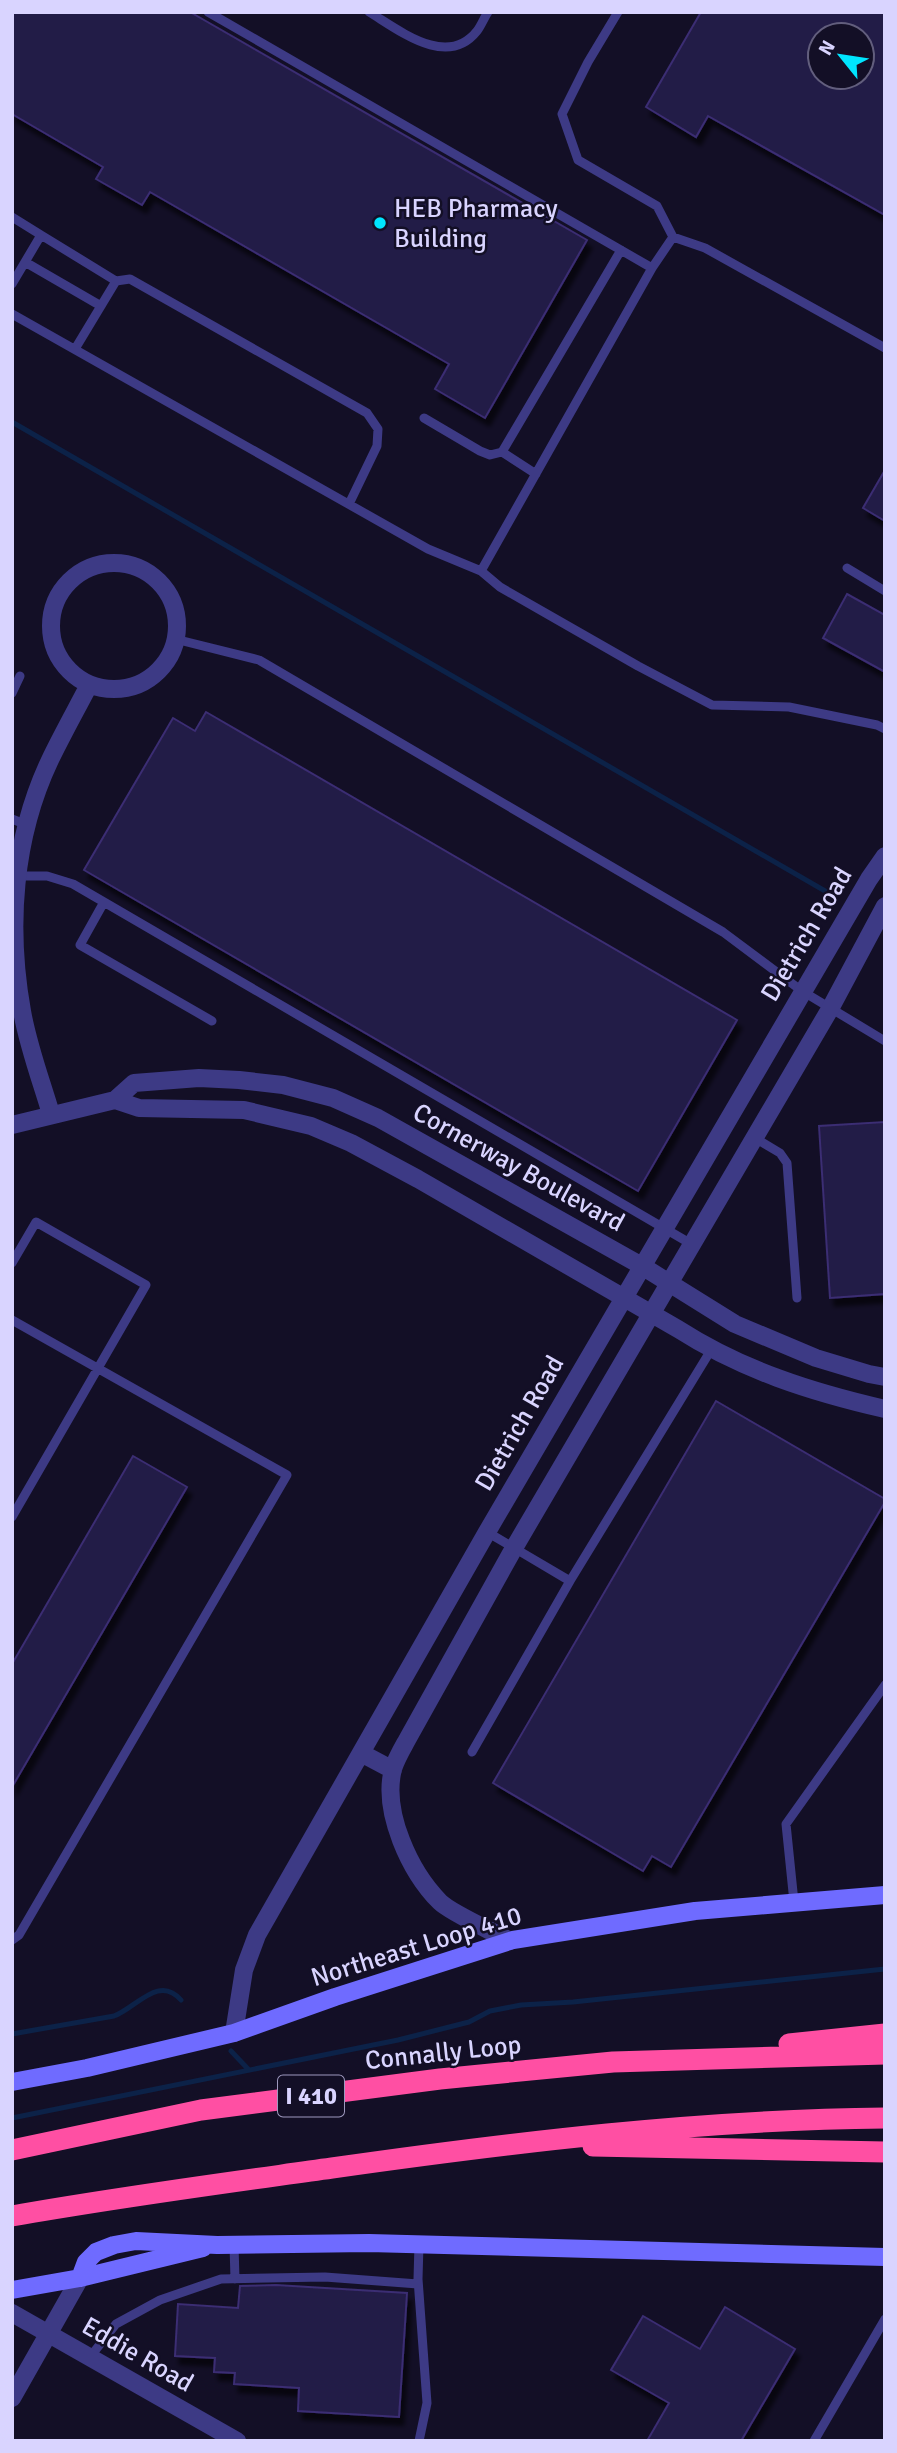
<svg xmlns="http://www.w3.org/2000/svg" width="897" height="2453" viewBox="0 0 897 2453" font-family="Signika,sans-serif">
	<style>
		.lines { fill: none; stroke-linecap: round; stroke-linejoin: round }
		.stream { stroke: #0c2248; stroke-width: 5 }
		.building { fill: #241b47; stroke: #3b2d73; stroke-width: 2; fill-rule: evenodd; filter: url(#shadow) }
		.service { stroke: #3d3a85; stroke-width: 9 }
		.minor { stroke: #3d3a85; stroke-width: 18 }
		.secondary { stroke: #6f6bff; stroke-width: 18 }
		.motorway { stroke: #ff4fa3; stroke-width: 21 }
		.poi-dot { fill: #00e5ff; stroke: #130f26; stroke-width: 2.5 }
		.labels { text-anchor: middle; stroke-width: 5; stroke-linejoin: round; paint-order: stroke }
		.shield { fill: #130f26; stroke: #9e99be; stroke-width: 2 }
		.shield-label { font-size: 24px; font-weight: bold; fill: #d9d4ff }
		.poi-label { font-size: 26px; fill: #d9d4ff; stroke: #130f26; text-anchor: start }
		.street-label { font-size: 26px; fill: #d9d4ff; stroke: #130f26 }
	</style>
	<defs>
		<filter id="shadow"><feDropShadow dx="4.5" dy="8" stdDeviation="2" flood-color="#0009"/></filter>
	</defs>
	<rect width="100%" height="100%" fill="#130f26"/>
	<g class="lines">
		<path class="stream" d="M12,422L832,895
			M12,2034L114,2016C136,2008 159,1974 181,2000
			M231,2051L249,2070
			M12,2118L398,2040L469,2022L490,2011L521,2005L573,2002L885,1969"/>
	</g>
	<path class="building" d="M12,12H190L587,240L485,418L435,389L449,364L150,192L142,205L96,179L103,167L12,114Z
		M701,12H885V215L708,116L696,137L646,107ZM820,35H862V77H820Z
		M885,470V521L863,508Z
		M847,594L885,615V672L823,638Z
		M206,712L737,1020L638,1191L84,870L173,718L195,731Z
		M885,1122V1294L830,1298L819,1126Z
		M716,1401L885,1499V1502L671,1867L652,1856L643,1871L493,1783Z
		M133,1456L187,1487L12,1787V1664Z
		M276,2285L407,2293L399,2417L298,2411L299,2388L234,2384L235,2373L214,2372L215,2358L175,2356L178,2304L238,2308L240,2286Z
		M725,2307L795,2349L741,2441H647L669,2403L611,2370L643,2316L700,2349Z"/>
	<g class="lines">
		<path class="service" d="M208,12L652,268
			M369,12C399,30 447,69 477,31C481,26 484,18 488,12
			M618,12L588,62L562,114L578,160L657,206L673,237
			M12,217L41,235
			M25,262L101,306
			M12,284L41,235L116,281L130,279L367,413L378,429L377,446L349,504
			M12,314L428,549L481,571
			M885,348L705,248L673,237L652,268L481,571L500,587L638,666L712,705L789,707L877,725L885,729
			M75,349L116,281
			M424,418L480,451L490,455L502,452
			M536,474L502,452L621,250
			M847,568L885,591
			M175,639L259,660L723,932L802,991L885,1041
			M12,693L20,676
			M12,819L27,825
			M17,876H47L73,884L693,1245
			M104,902L80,945L212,1021
			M755,1138L780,1153L787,1163L797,1298
			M12,1263L36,1222L146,1285L12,1517
			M12,1320L287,1475L19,1935L12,1940
			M487,1532L570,1581
			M472,1752L570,1581L711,1350
			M794,1902L786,1824L885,1685
			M419,2244L418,2279L427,2403L419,2441
			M234,2245L235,2279
			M90,2357L116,2324L160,2300L221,2279L325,2277L418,2284
			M814,2441L885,2319"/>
		<path class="minor" d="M51 626a63 63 0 1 1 126 0a63 63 0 1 1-126 0Z
			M115,1100L134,1083L199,1078L239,1080L283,1085L333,1098L378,1118L642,1266L735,1324L816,1358L869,1374L885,1377
			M51,1114C41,1080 28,1046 22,1011C7,927 13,838 50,760C62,735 76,710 89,685
			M12,1125L115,1100L139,1108L244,1110L311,1126L351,1143L418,1179L678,1329C742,1370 811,1392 885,1409
			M361,1753L393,1770
			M510,1941C494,1932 451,1913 440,1902C410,1872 382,1812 393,1769C396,1759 402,1749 407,1740L514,1548L830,1009L885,906
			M234,2033L244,1970L257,1935L487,1532L869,879L885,856
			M12,2313L237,2441
			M12,2398L80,2278"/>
		<path class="secondary" d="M12,2082L87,2068L234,2033L335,1997L513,1940L695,1911L885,1895
			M80,2278L86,2262L96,2252L114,2245L136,2241L217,2245L369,2243L885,2257
			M12,2290L80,2278L203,2248"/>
		<path class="motorway" d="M789,2044L885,2034
			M593,2146L885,2152
			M12,2150L201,2110L440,2079L613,2062L885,2054
			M12,2216C118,2197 225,2183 332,2168C515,2142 699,2120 885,2118"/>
	</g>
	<circle class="poi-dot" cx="380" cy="223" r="7"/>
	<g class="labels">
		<rect class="shield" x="278" y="2075.5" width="66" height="41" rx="5"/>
		<g class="shield-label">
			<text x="311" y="2104">I 410</text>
		</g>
		<g class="poi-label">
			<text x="394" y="217">HEB Pharmacy<tspan x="394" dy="30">Building</tspan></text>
		</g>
		<g class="street-label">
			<text transform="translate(806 934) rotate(-59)" y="9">Dietrich Road</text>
			<text transform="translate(519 1167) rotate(29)" y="9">Cornerway Boulevard</text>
			<text transform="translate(519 1423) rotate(-60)" y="9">Dietrich Road</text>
			<text transform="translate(416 1946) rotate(-17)" y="9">Northeast Loop 410</text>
			<text transform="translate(443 2052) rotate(-6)" y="9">Connally Loop</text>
			<text transform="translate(138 2354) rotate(30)" y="9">Eddie Road</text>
		</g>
	</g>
	<rect width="897" height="2453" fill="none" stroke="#d9d4ff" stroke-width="28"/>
	<g transform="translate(841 56) rotate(300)"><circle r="33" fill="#130f26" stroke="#625e7d" stroke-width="2"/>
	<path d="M0-5L12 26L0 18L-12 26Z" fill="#00e5ff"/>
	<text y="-10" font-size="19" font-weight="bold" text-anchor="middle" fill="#d9d4ff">N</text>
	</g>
</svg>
